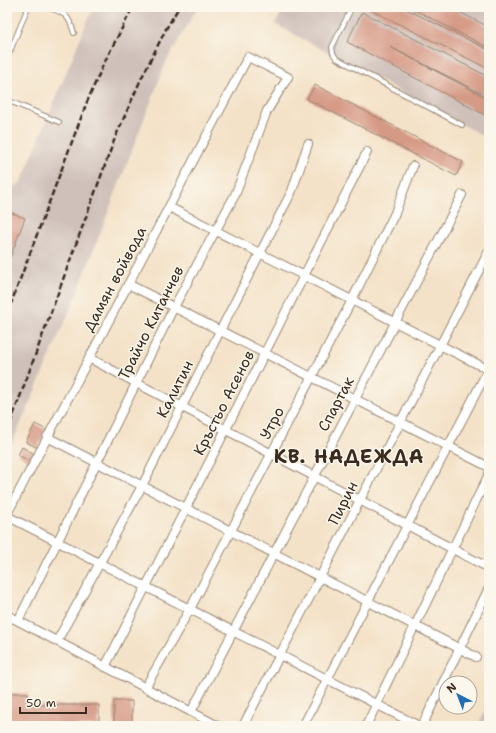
<svg xmlns="http://www.w3.org/2000/svg" width="496" height="733" viewBox="0 0 496 733" font-family="'Shantell Sans',sans-serif">
	<style>
		.industrial { fill: #cfc0ba }
		.building { fill: #d69985 }
		.lines { fill: none; stroke-linecap: round; stroke-linejoin: round }
		.lane-casing { stroke: #988673; stroke-width: 6 }
		.street-casing { stroke: #988673; stroke-width: 10 }
		.lane { stroke: #fff; stroke-width: 4 }
		.street { stroke: #fff; stroke-width: 8 }
		.rail { stroke: #3b2a1e; stroke-width: 2.5; stroke-dasharray: 6 3; stroke-linecap: butt }
		.labels { text-anchor: middle; stroke-width: 3; stroke-linejoin: round; paint-order: stroke }
		.street-label { font-size: 15px; fill: #3b2a1e; stroke: #fbf7ec }
		.district-label { font-size: 19px; font-weight: bold; letter-spacing: 1px; fill: #3b2a1e; stroke: #fbf7ec }
	</style>
	<rect width="100%" height="100%" fill="#fbf7ec"/>
	<filter id="ink" filterUnits="userSpaceOnUse"><feTurbulence type="fractalNoise" baseFrequency=".025" numOctaves="2"/><feDisplacementMap in="SourceGraphic" scale="8" xChannelSelector="R" yChannelSelector="G"/><feConvolveMatrix kernelMatrix="1 2 1 2 8 2 1 2 1" color-interpolation-filters="sRGB"/></filter>
	<filter id="wash" filterUnits="userSpaceOnUse"><feTurbulence type="fractalNoise" baseFrequency=".012" numOctaves="4" result="noise"/><feDisplacementMap in="SourceGraphic" scale="16" xChannelSelector="R" yChannelSelector="G"/><feGaussianBlur stdDeviation="0.9" result="paint"/><feColorMatrix in="noise" values="0 0 0 0 0 0 0 0 0 0 0 0 0 0 0 0 0 1.4 0 .05"/><feComposite in="paint" operator="in"/></filter>
	<g filter="url(#wash)">
		<rect width="100%" height="100%" fill="#f4e2c8"/>
		<path class="industrial" d="M95,7H198L166,62L76,296L18,430L7,452V190L21,183L89,17Z
			M285,7H489V139L275,24Z
			M489,704V726H477Z"/>
		<g id="blocks">
			<path class="building" d="M365,7H402L489,50V69Z
				M409,7H449L489,27V48Z
				M362,12L489,77V97L390,47L489,99V117L347,42Z
				M315,85L463,162L456,176L307,99Z
				M7,211L25,218L7,266Z
				M35,424L47,430L38,448L26,442Z
				M22,447L35,454L31,462L18,455Z
				M7,693H28L29,705H99V726H7Z
				M114,701H132V726H114Z"/>
		</g>
	</g>
	<g filter="url(#ink)">
		<use href="#blocks" fill-opacity="0" stroke="#988673" stroke-width="1"/>
		<g class="lines">
			<defs>
				<path id="lane" d="M47,7C65,13 69,15 74,33
					M352,7L332,47L333,53L336,58L462,125
					M7,59L28,7
					M7,100L59,122"/>
				<path id="street" d="M169,207L489,370
					M128,284L489,467
					M89,358L489,568
					M47,437L476,657
					M7,514L248,57L288,77L267,111L235,195L174,307L18,621
					M7,516L419,726
					M7,615L218,726
					M57,641L142,486L220,331L292,191L308,144
					M105,667L367,152
					M145,688L190,609L352,300L395,213L413,166
					M191,712L462,195
					M243,726L489,251
					M303,726L489,368
					M366,726L489,474
					M422,726L489,588"/>
			</defs>
			<use href="#lane" class="lane-casing"/>
			<use href="#street" class="street-casing"/>
			<use href="#lane" class="lane"/>
			<use href="#street" class="street"/>
			<path class="rail" d="M7,314L87,102L103,65L133,7
				M7,432L115,138L141,79L166,29L179,7"/>
		</g>
	</g>
	<g class="labels">
		<g class="street-label">
			<text transform="translate(115 279) rotate(-62)" y="5">Дамян войвода</text>
			<text transform="translate(151 323) rotate(-63)" y="5">Трайчо Китанчев</text>
			<text transform="translate(175 389) rotate(-63)" y="5">Калитин</text>
			<text transform="translate(224 403) rotate(-63)" y="5">Кръстьо Асенов</text>
			<text transform="translate(336 404) rotate(-62)" y="5">Спартак</text>
			<text transform="translate(272 423) rotate(-62)" y="5">Утро</text>
			<text transform="translate(343 503) rotate(-63)" y="5">Пирин</text>
		</g>
		<g class="district-label">
			<text x="349" y="463">КВ. НАДЕЖДА</text>
		</g>
	</g>
	<rect width="496" height="733" fill="none" stroke="#fbf7ec" stroke-width="24"/>
	<g transform="translate(458 695) rotate(318)"><circle r="19" fill="#fbf7ec" stroke="#aea59a"/>
	<path d="M0-3L7 15L0 10L-7 15Z" fill="#1f6fb2"/>
	<text y="-6" font-size="11" font-weight="bold" text-anchor="middle" fill="#3b2a1e">N</text>
	</g>
	<path d="M20 707v6h66v-6" fill="none" stroke="#3b2a1e" stroke-width="2"/>
	<text x="26" y="707" font-size="12" fill="#3b2a1e" stroke="#fbf7ec" stroke-width="3" paint-order="stroke">50 m</text>
</svg>
